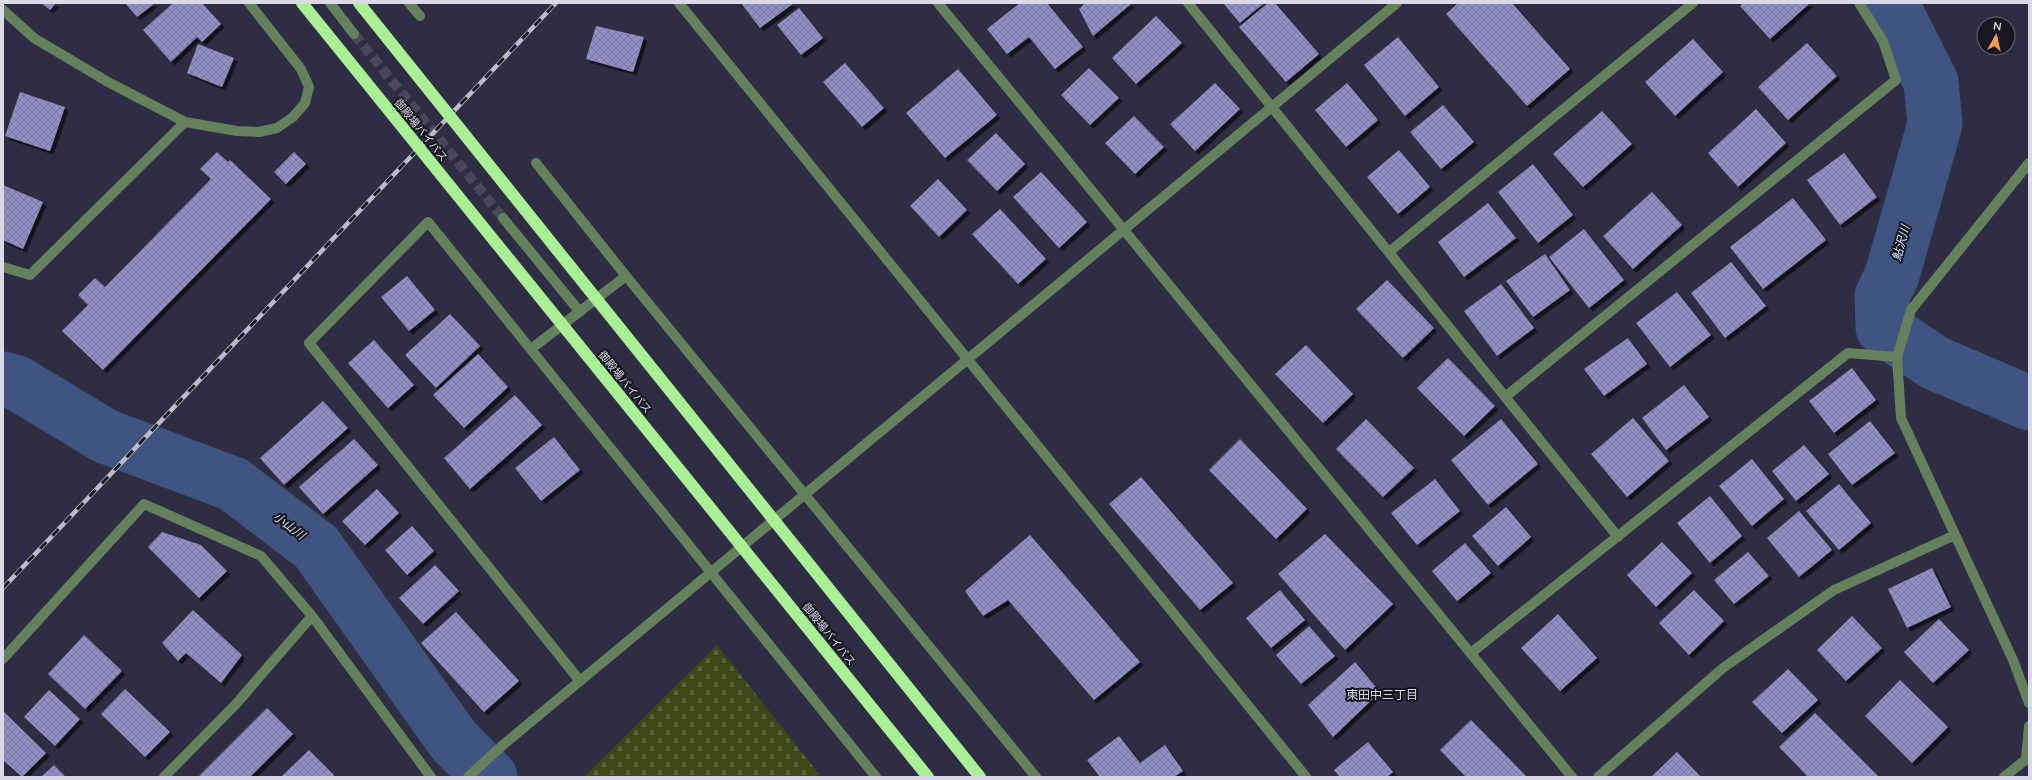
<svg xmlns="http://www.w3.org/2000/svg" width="2032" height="780" viewBox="0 0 2032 780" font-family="Mulish,'Noto Sans JP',sans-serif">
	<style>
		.cemetery { fill: url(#cemetery-stones) }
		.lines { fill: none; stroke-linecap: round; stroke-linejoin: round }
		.river { stroke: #3f5480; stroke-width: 55 }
		.building { fill: url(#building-cross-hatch); filter: url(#shadow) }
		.minor-tunnel { stroke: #48475c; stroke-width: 10; stroke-dasharray: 10 5; stroke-linecap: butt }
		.minor { stroke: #65805d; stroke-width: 10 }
		.rail-casing { stroke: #bcbbcb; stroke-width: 4.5 }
		.rail { stroke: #171721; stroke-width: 3; stroke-dasharray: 9; stroke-linecap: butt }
		.highway-bridge { stroke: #aaef96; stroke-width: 12 }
		.labels { text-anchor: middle; stroke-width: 4; stroke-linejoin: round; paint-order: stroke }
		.street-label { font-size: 11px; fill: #d9d9e7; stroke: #171721 }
		.water-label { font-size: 12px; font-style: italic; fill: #d2e1fe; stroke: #171721 }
		.neighbourhood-label { font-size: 12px; fill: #d9d9e7; stroke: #171721 }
	</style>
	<defs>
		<pattern id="cemetery-stones" width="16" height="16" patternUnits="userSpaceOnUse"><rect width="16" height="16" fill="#3f4617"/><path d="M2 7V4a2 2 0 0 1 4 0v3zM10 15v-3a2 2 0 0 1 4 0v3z" fill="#5a6039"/></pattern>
		<pattern id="building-cross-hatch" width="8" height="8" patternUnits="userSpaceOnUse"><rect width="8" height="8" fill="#908fc3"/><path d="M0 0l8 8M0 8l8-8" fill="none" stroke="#78789d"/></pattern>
		<filter id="shadow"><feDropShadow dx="3.5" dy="3.5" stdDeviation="0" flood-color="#0009"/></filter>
	</defs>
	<rect width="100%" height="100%" fill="#2e2d43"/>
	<path class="cemetery" d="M717,645L819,774L815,777H584Z"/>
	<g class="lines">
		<path class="river" d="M1891,3L1931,82L1935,124L1892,275L1882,296L1883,328L1935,363L2029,403
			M3,379L17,383L105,436L233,484L316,547L454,741L490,777"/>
	</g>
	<path class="building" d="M41,3H56L50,10Z
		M125,3H155L137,17Z
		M173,3H202L221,24L202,42L197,37L171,62L143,30Z
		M741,3H794L760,28Z
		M1020,3H1047L1083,47L1055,69L1029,37L1007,54L987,29Z
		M1085,3H1132L1093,36L1079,9Z
		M1223,3H1264L1240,23Z
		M1268,3H1275L1319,54L1286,82L1239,27Z
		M1458,3H1512L1570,69L1527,106L1446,14Z
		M1743,3H1810L1770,39L1740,6Z
		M799,8L823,38L801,55L777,25Z
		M1156,16L1182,43L1136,84L1112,58Z
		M596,26L644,37L633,72L586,59Z
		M1398,37L1439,87L1405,116L1364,65Z
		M1693,39L1723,72L1675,116L1645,82Z
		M1807,43L1837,76L1788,120L1758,87Z
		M198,44L234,58L222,87L187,73Z
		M845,63L884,108L862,127L823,82Z
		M1089,68L1119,98L1090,125L1061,95Z
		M958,69L997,115L945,158L906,113Z
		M1215,83L1240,109L1195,151L1170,124Z
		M1347,83L1378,120L1346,147L1315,110Z
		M20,92L65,107L50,151L5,136Z
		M1443,105L1474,142L1441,169L1410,132Z
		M1756,109L1786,143L1738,187L1708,153Z
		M1602,111L1632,144L1583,187L1553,154Z
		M1134,116L1164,147L1135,174L1105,143Z
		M996,133L1025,164L997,191L967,160Z
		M1399,150L1430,187L1398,214L1367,177Z
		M217,152L228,162L230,160L271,199L103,370L62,331L88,305L78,295L95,278L105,287L211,179L200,169Z
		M294,152L306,164L286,184L274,172Z
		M1844,153L1877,197L1840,225L1807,180Z
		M1533,164L1573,215L1538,243L1498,192Z
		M1041,172L1087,222L1059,248L1013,197Z
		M938,179L967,210L939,237L910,206Z
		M3,185L43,202L23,249L3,240Z
		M1652,192L1682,225L1633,269L1603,236Z
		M1793,198L1826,240L1763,289L1730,247Z
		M1488,203L1516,238L1464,277L1438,242Z
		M1000,209L1046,259L1018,284L972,234Z
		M1584,229L1624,280L1589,308L1549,257Z
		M1545,254L1570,290L1533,317L1506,281Z
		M1731,262L1766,306L1725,338L1691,293Z
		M407,276L435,310L409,331L381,297Z
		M1387,280L1434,328L1403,358L1356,309Z
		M1501,284L1534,328L1497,356L1464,311Z
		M1677,292L1711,335L1670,367L1636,323Z
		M450,314L480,346L436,388L405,355Z
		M1628,338L1647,364L1604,396L1584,369Z
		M374,340L414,385L388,408L348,363Z
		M1306,345L1353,394L1323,423L1275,374Z
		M478,354L508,387L464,428L433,395Z
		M1448,358L1495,406L1464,436L1417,388Z
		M1852,368L1876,400L1834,433L1809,401Z
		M1684,385L1709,417L1666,450L1642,418Z
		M515,395L542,425L470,489L444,458Z
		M323,401L348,428L284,485L260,458Z
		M1633,418L1669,461L1627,497L1591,454Z
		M1366,419L1414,468L1383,497L1336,449Z
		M1501,419L1538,464L1488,505L1451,460Z
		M1870,421L1895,453L1852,485L1828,454Z
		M554,437L580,470L541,501L515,468Z
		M354,439L378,465L323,514L299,487Z
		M1240,439L1307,509L1276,539L1209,470Z
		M1804,445L1829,474L1796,501L1772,471Z
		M1752,459L1784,499L1752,526L1719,486Z
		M1141,477L1233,583L1200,610L1109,504Z
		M1435,479L1460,511L1417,545L1391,513Z
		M1839,484L1871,523L1839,550L1806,511Z
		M377,489L399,513L365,545L342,521Z
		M1710,496L1742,536L1710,563L1677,523Z
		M1506,507L1531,537L1498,566L1472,536Z
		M1799,511L1832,550L1799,577L1767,538Z
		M412,526L434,551L407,575L385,550Z
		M162,532L201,545L227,571L199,598L148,547Z
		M1325,534L1393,604L1345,650L1278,574Z
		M1030,535L1140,662L1094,700L1008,600L983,616L965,591Z
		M1662,542L1692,573L1656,607L1627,575Z
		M1465,543L1491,573L1457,601L1432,571Z
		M1748,552L1769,576L1734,604L1714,580Z
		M435,565L459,591L423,624L399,598Z
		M1932,568L1951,607L1907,628L1888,589Z
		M1280,590L1305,620L1271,648L1246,618Z
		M1694,590L1724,621L1689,655L1659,623Z
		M193,610L242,655L221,683L186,653L178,661L162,643Z
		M456,612L519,681L484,712L421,643Z
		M1558,614L1597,658L1560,691L1521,648Z
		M1852,616L1882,648L1846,681L1817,650Z
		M1939,619L1969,650L1933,683L1904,652Z
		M1309,626L1335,656L1301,684L1276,655Z
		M84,635L122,671L85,709L48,674Z
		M1355,662L1380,692L1333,737L1308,705Z
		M1788,669L1818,700L1782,733L1752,702Z
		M1900,680L1948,727L1912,763L1865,716Z
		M125,689L170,732L145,757L101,714Z
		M49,690L80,719L55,746L24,717Z
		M267,708L293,734L250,777H198Z
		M3,711L46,753L22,777L3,760Z
		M1815,713L1879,777H1808L1779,747Z
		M1471,720L1527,777H1466L1440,750Z
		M1119,736L1140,763L1165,745L1183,771L1174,777H1100L1087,760Z
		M1368,742L1393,772L1387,777H1340L1334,770Z
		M309,750L334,775L332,777H281Z
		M1677,752L1701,777H1651Z
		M54,765L66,777H41Z"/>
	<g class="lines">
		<path class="minor-tunnel" d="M354,34L503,218"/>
		<path class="minor" d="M330,3L354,34
			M409,3L420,16
			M679,3L1306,777
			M938,3L1572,777
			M1188,3L1618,537
			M3,10L34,38L108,82L185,122L237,131L259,132L277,128L293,117L305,103L309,87L301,69L249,3
			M536,163L626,276L1036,777
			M2029,163L1911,310L1897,357L1901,418L2013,660L2029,703
			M503,218L580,312
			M1389,252L1693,3
			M3,267L30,275L185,122
			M531,349L626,276
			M1505,397L1896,80L1883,41L1859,3
			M1471,653L1848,353L1897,357
			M3,659L144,504L261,556L312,616L431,777
			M580,681L309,343L428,222L876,777
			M2026,758L2029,726
			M164,777L236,704L312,616
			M468,777L504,744L1397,3
			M1598,777L1723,668L1834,590L1955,535
			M2004,777L2029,757"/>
		<defs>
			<path id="rail" d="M3,588L556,3"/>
		</defs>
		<use href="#rail" class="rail-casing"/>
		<use href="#rail" class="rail"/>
		<path class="highway-bridge" d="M302,3L928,777
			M359,3L980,777"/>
	</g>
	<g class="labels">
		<g class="street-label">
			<text transform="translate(421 130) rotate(51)" y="4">御殿場バイパス</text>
			<text transform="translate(625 382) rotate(51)" y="4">御殿場バイパス</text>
			<text transform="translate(829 634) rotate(51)" y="4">御殿場バイパス</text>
		</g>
		<g class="water-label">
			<text transform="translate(1901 243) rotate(-74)" y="4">鮎沢川</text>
			<text transform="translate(289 526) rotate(37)" y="4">小山川</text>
		</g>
		<g class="neighbourhood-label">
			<text x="1382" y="699">東田中三丁目</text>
		</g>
	</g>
	<rect width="2032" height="780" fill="none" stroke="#d9d9e7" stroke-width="8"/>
	<g transform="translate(1996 36) rotate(8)"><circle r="19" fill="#171721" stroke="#656570"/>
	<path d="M0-3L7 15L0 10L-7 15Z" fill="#ff9b59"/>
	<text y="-6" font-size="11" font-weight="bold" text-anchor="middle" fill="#d9d9e7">N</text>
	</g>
</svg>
